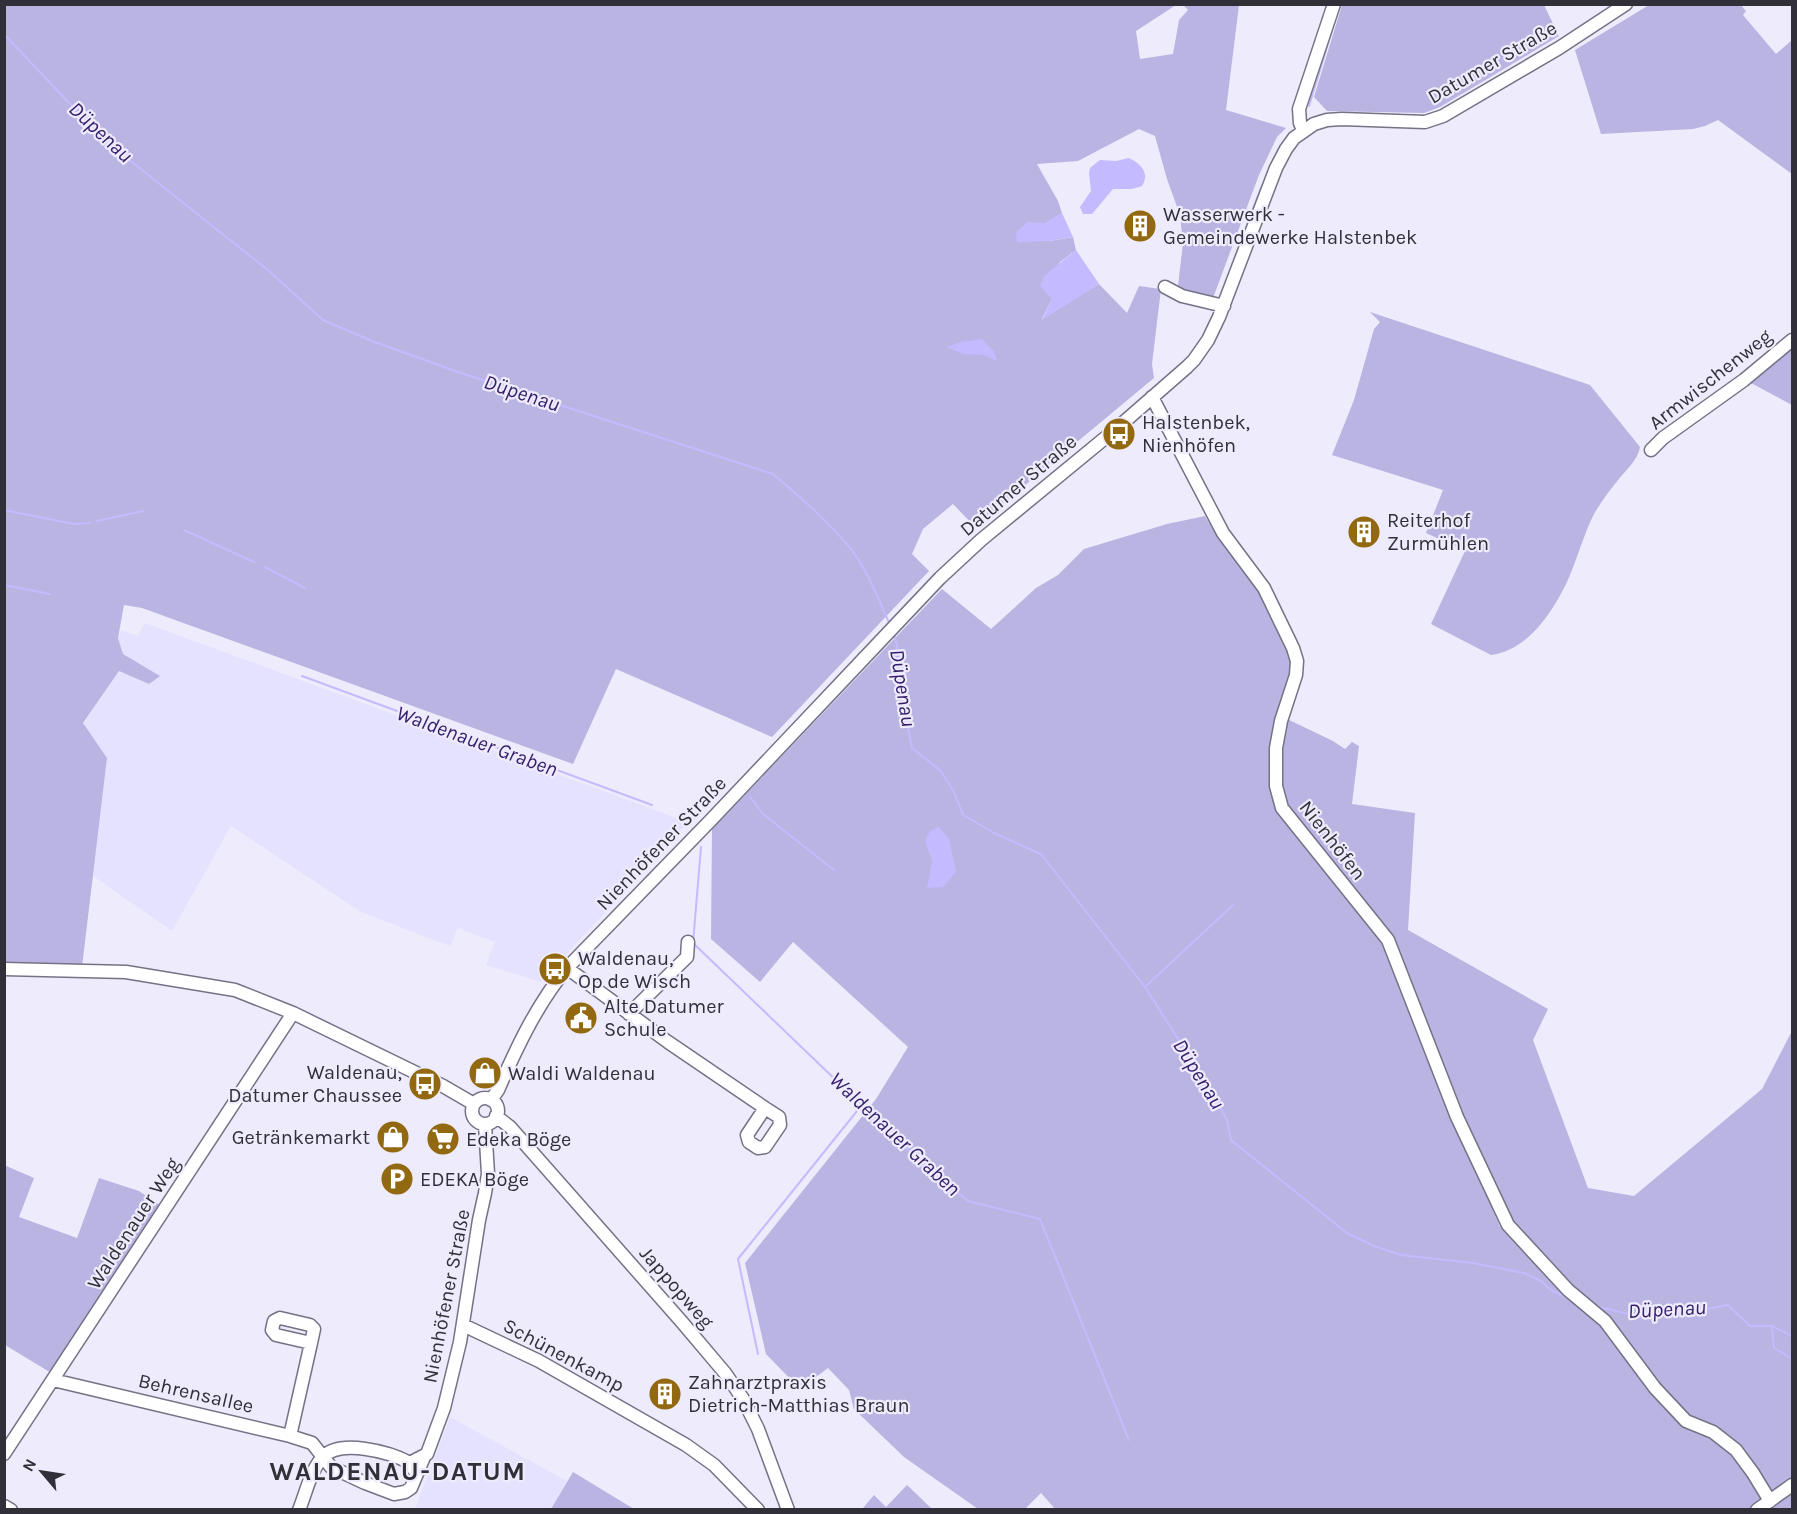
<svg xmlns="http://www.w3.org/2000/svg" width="1797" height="1514" viewBox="0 0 1797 1514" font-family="Karla,sans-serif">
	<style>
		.built { fill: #e5e2ff }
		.green { fill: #bab4e3; fill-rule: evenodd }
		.water { fill: #c4baff }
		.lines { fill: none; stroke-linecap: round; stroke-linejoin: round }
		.stream { stroke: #c4baff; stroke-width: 2 }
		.minor-casing { stroke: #747285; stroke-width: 15 }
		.minor { stroke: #fff; stroke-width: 12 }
		.labels { text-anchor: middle; stroke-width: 4.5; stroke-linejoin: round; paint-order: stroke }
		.street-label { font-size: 20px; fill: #313038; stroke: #edebfc }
		.poi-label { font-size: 20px; fill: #313038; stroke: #edebfc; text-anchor: start }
		.water-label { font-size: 21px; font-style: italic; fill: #341d6a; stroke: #edebfc }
		.district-label { font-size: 26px; font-weight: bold; letter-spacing: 1.5px; fill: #313038; stroke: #edebfc }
	</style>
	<rect width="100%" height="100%" fill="#edebfc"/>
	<path class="built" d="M145,623L688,822L541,982L486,965L495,942L458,928L450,946L361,912L231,826L172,931L93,876L107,758L83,724L119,671L149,684L159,676L123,654L118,638L121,630L138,636Z
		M450,1417L567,1481L551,1509H415Z"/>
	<path class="green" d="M4,5H1176L1136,31L1140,59L1173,54L1179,20L1188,10L1183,5H1239L1226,110L1286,128L1277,137L1259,175L1213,298L1186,293L1178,286L1183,243L1180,215L1167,179L1155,136L1139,129L1078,161L1037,164L1058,201L1062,213L1017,241H1049L1073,237L1076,250L1059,263L1052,299L1042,319L1099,284L1127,313L1139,286L1161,289L1152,364L1154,378L975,527L953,504L923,529L912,554L929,571L772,737L616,669L573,764L142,608L124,605L118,638L123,654L160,676L149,684L119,671L83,723L107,758L82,967L5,966Z
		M1342,5H1544L1559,36L1440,107L1424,113L1327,111L1314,97Z
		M1649,5H1741L1746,11L1743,15L1776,54L1792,40V174L1718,120L1705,126L1693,129L1601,134L1575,50Z
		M1370,312L1590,385L1640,447C1638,460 1626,470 1618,480C1610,490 1601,502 1594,514C1583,536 1577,560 1567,582C1552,613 1527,651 1491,655L1431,624L1465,551L1426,533L1443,490L1332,455L1354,400L1374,329L1380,322Z
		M1792,347V405L1749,382Z
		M1205,516L1212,528L1261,591L1292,646L1291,683L1283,717L1333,741L1345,749L1352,742L1359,746L1352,804L1415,813L1408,930L1548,1009L1533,1040L1588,1188L1634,1196L1762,1089L1792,1031V1509L1056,1510L1041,1493L1025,1509H978L904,1457L854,1409L849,1390L828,1368L800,1389L766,1354L745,1263L876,1099L908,1047L793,942L760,982L711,939L712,829L942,589L991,629L1036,588L1058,575L1084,549L1167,524ZM1455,1120L1512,1221L1501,1227H1500Z
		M4,1165L34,1178L19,1217L77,1238L99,1178L139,1191L164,1208L53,1374L5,1345Z
		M573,1472L634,1509H551Z
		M907,1485L932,1509L864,1510L863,1508L874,1495L886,1507Z"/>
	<path class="water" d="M1129,158C1141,164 1150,173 1142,186L1132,189H1113L1092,214H1083L1080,207L1091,191L1089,173L1090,168L1100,160L1116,161Z
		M1062,213L1073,237L1049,241L1017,242L1016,232L1028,222L1045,223Z
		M1076,250L1099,284L1042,320L1052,299L1040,286L1044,276Z
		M982,339L994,351L997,361L984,355L964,354L946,347L961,342Z
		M939,827L949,839L956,872L943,887L927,888L932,861L925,840L930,831Z"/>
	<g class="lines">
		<path class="stream" d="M4,34L103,139L269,271L323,320L372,341L458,372L773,474C800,497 827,520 850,548C866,567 880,602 890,625
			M1309,106L1340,4
			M1221,295L1259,193L1280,146
			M4,510L74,524L90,523
			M97,521L143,511
			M184,530L254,562
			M265,567L305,588
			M4,585L50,594
			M894,633L900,659L903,703L912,748L940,770L954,792L963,815L994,833L1041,854L1145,987L1208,1086L1227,1120L1231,1140L1347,1233L1374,1246L1401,1255L1473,1263L1524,1273L1541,1281L1551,1290L1570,1299
			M302,676L652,805
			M750,797L763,814L834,870
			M701,847L693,943L916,1157L968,1201L1040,1219L1129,1440
			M613,912L671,852
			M1145,987L1233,905
			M1596,1306L1632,1315L1690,1312L1728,1305L1750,1326H1772L1792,1336
			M1772,1327L1774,1348L1792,1359
			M758,1354L738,1259L861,1106"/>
		<defs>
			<path id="minor" d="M1303,130L1300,123L1299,109L1334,4
				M1165,287L1182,296L1224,306
				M1152,397L1223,533L1264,588L1293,648L1297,661L1296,675L1281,721L1276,748V786L1282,808L1388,940L1457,1117L1508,1225L1568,1290L1605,1321L1655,1388L1686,1421L1713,1432L1736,1450L1753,1473L1770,1501
				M1651,450L1663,438L1744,380L1792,340
				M567,968L668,1042L765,1108
				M4,969L126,972L235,990L293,1013L443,1086L474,1104
				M629,1014L687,957L688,942
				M472 1111a13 13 0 1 1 26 0a13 13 0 1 1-26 0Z
				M491,1100L498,1090C517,1047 537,1004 567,968L710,821L940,578L981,540L1116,429L1187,367L1194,360L1208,340L1219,317L1276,168L1286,149L1294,138L1314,124L1327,120L1342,119L1425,122L1443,116L1559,48L1626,4
				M765,1108L779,1117L780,1125L765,1147L758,1148L749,1142L747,1135Z
				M496,1116L510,1127L681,1321L725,1373L743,1399L758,1429L788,1510
				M463,1325L539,1361L686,1445L714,1465L758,1510
				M53,1380L290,1436L312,1443L331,1467L365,1483L394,1494L405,1492L411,1488L424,1457
				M290,1436L311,1343L314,1329L310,1325L280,1318L274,1321L272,1330L276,1335L311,1343
				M4,1454C102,1307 196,1159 293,1013
				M410,1463L427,1454L444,1408L460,1342L479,1220L485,1193L488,1174L485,1124
				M4,1506L11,1510
				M299,1510C306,1493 310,1472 322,1458C339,1438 390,1452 410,1463L414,1470
				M1757,1510L1792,1485"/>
		</defs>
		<use href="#minor" class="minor-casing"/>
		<use href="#minor" class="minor"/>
	</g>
	<defs>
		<symbol id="building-disc" viewBox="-11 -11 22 22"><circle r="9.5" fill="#926911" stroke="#edebfc"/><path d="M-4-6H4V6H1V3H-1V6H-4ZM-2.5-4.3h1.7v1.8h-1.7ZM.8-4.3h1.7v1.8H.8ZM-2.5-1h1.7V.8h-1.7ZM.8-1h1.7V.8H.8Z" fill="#fff"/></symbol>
		<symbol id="bus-disc" viewBox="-11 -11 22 22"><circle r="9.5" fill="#926911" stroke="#edebfc"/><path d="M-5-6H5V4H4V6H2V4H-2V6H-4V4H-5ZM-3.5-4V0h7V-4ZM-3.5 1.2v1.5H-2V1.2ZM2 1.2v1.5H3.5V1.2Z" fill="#fff"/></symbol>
		<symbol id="civic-disc" viewBox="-11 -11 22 22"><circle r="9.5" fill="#926911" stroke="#edebfc"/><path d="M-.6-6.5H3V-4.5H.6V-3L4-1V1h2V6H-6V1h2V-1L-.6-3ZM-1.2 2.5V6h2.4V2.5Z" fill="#fff"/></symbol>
		<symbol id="shop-disc" viewBox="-11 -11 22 22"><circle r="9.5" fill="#926911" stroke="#edebfc"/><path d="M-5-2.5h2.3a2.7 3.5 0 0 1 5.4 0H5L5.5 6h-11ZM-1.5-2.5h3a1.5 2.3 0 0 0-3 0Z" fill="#fff"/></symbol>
		<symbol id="supermarket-disc" viewBox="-11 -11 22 22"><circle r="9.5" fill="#926911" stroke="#edebfc"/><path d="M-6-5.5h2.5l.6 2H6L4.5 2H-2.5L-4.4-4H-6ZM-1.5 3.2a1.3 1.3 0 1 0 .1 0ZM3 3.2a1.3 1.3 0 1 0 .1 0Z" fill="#fff"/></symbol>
		<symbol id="parking-disc" viewBox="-11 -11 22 22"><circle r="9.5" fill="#926911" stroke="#edebfc"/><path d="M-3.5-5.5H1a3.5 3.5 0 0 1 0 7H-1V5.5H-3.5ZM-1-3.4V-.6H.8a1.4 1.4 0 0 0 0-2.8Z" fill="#fff"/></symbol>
	</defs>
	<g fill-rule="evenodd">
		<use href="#building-disc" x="1121" y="207" width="38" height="38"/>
		<use href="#bus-disc" x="1100" y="415" width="38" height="38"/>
		<use href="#building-disc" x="1345" y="513" width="38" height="38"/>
		<use href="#bus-disc" x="536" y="950" width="38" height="38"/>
		<use href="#civic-disc" x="562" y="999" width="38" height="38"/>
		<use href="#shop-disc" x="466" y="1054" width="38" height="38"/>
		<use href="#bus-disc" x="406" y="1065" width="38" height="38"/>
		<use href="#shop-disc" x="374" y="1118" width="38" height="38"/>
		<use href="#supermarket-disc" x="424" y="1120" width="38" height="38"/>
		<use href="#parking-disc" x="378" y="1160" width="38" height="38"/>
		<use href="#building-disc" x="646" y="1375" width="38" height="38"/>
	</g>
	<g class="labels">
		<g class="street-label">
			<text transform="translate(1492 62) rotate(-30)" y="7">Datumer Straße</text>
			<text transform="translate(1710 379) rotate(-38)" y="7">Armwischenweg</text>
			<text transform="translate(1018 485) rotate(-40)" y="7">Datumer Straße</text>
			<text transform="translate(1333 840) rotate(52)" y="7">Nienhöfen</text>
			<text transform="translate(661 843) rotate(-46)" y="7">Nienhöfener Straße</text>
			<text transform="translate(133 1223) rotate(-57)" y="7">Waldenauer Weg</text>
			<text transform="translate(677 1287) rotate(49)" y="7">Jappopweg</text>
			<text transform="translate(446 1296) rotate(-79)" y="7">Nienhöfener Straße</text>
			<text transform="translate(564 1355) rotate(28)" y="7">Schünenkamp</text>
			<text transform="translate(196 1393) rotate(13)" y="7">Behrensallee</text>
		</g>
		<g class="poi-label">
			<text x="1163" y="221">Wasserwerk -<tspan x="1163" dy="23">Gemeindewerke Halstenbek</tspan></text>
			<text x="1142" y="429">Halstenbek,<tspan x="1142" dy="23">Nienhöfen</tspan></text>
			<text x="1387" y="527">Reiterhof<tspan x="1387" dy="23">Zurmühlen</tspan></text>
			<text x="578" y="965">Waldenau,<tspan x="578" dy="23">Op de Wisch</tspan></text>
			<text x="604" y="1013">Alte Datumer<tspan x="604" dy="23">Schule</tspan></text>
			<text x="402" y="1079" text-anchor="end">Waldenau,<tspan x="402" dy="23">Datumer Chaussee</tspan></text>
			<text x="508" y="1080">Waldi Waldenau</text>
			<text x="370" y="1144" text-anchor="end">Getränkemarkt</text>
			<text x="466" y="1146">Edeka Böge</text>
			<text x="420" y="1186">EDEKA Böge</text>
			<text x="688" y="1389">Zahnarztpraxis<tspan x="688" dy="23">Dietrich-Matthias Braun</tspan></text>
		</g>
		<g class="water-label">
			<text transform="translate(101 132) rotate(43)" y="7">Düpenau</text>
			<text transform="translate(522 393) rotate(18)" y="7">Düpenau</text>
			<text transform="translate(903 688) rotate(81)" y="7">Düpenau</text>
			<text transform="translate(477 741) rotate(20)" y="7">Waldenauer Graben</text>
			<text transform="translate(1199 1074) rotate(58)" y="7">Düpenau</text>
			<text transform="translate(895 1134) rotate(43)" y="7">Waldenauer Graben</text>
			<text transform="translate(1667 1309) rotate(-3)" y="7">Düpenau</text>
		</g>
		<g class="district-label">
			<text x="398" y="1480">WALDENAU-DATUM</text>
		</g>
	</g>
	<rect width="1797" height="1514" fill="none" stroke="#313038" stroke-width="12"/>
	<g transform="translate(42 1472) rotate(299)" stroke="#edebfc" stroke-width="4.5" paint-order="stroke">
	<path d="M0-4.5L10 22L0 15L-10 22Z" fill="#313038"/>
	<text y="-9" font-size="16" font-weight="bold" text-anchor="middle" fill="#313038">N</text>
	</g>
</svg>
